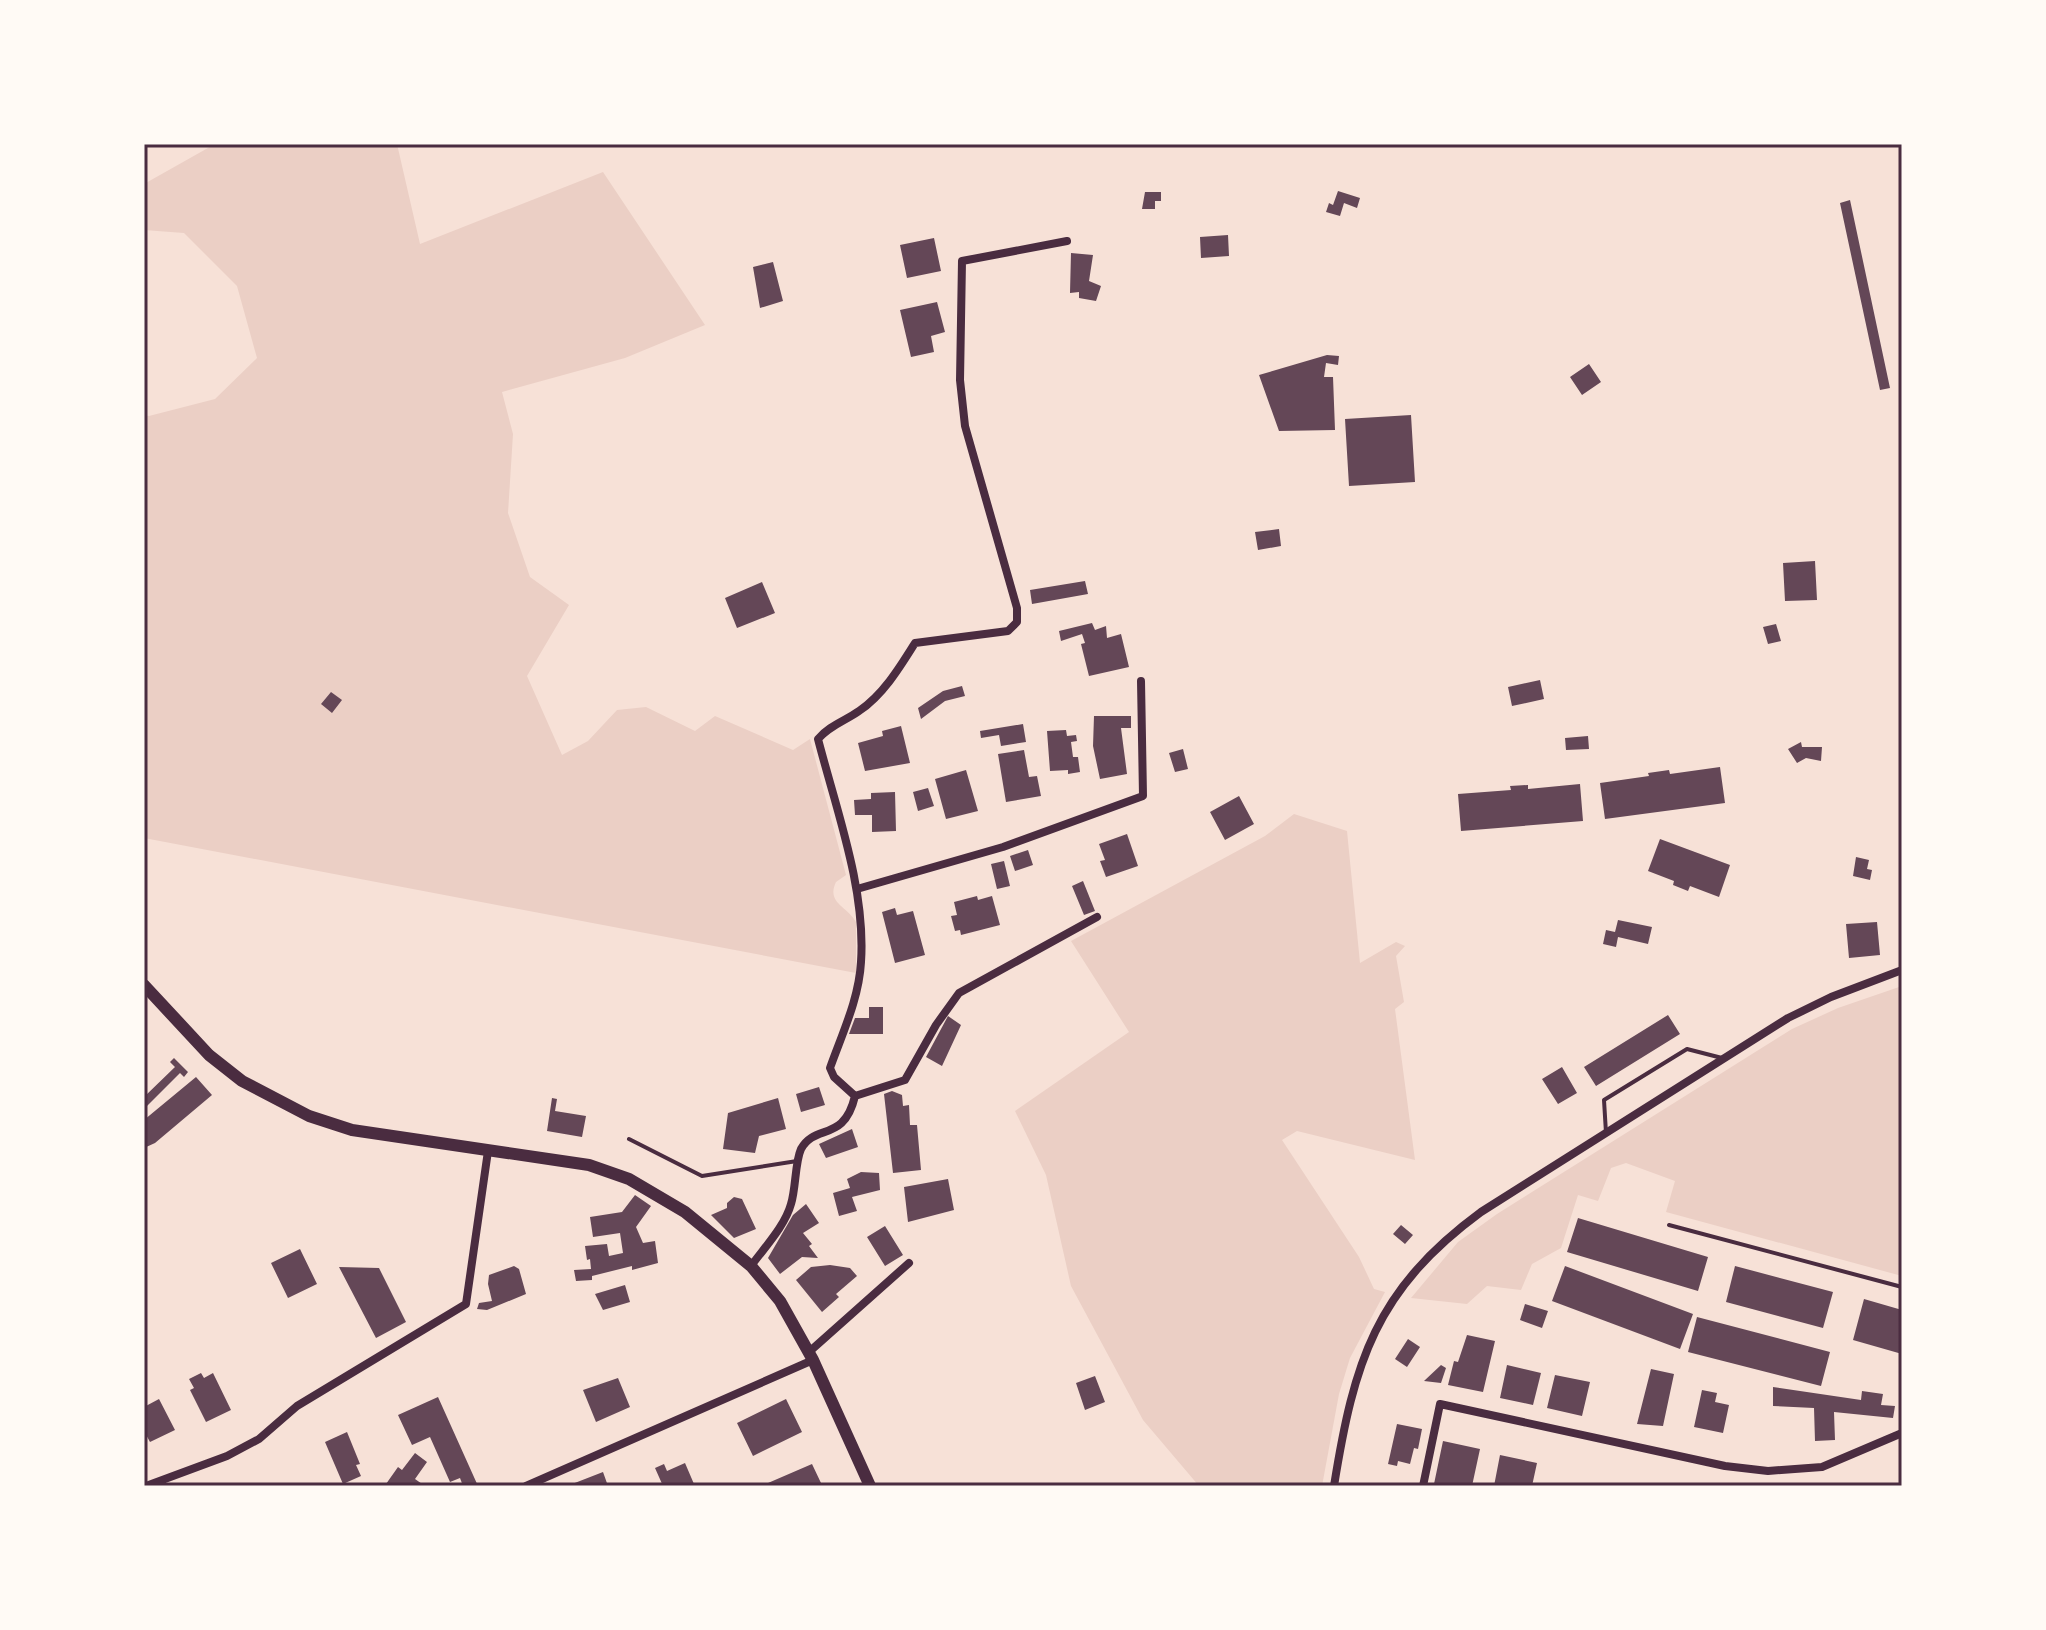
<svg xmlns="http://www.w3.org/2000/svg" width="2046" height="1630" viewBox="0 0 2046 1630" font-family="Karla,sans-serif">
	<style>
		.green { fill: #ebcfc5 }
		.building { fill: #644757 }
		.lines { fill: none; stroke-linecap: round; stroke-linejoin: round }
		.service { stroke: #4a2c40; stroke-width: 4 }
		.minor { stroke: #4a2c40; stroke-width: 8 }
		.secondary { stroke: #4a2c40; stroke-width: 12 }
		.neatline { fill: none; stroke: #4a2c40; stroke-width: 3 }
	</style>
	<rect width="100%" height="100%" fill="#f7e1d7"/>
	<path class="green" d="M215,144H397L420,244L603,172L705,325L625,358L502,392L513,434L508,513L530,577L569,605L527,676L562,755L588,741L617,710L646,707L695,731L715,716L793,750L810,739L846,875L836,882C826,903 847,906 856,922V973L144,838V415L149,416L215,399L257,358L237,286L184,233L144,230V184Z
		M1294,814L1347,831L1360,963L1396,942L1405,946L1396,956L1404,1002L1395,1009L1415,1160L1297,1131L1282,1140L1359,1257L1374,1289L1385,1292L1350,1358L1339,1394L1322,1486H1199L1143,1420L1071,1286L1046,1175L1015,1111L1129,1032L1071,941L1265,836Z
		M1902,986V1276L1666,1212L1675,1181L1626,1163L1611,1168L1598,1201L1578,1195L1561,1248L1532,1264L1521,1290L1487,1286L1467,1304L1411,1298L1458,1242L1497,1214L1792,1029L1838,1008Z"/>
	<path class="building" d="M1338,191L1360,198L1357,208L1344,203L1340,216L1326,212L1329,203L1333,205Z
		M1145,192H1161V201H1155V209H1142Z
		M1850,200L1890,388L1880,390L1840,203Z
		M1228,235L1229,256L1201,258L1200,237Z
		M934,238L941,271L907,278L900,245Z
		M1071,253L1093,255L1089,281L1101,286L1096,301L1079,298V292L1070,293Z
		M773,262L783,301L760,308L753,267Z
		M937,302L945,332L931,336L934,352L911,357L900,310Z
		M1327,355L1339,356L1338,365L1326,363L1324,377H1333L1335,430L1279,431L1259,375Z
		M1589,364L1601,382L1582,395L1570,377Z
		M1411,415L1415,482L1349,486L1345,419Z
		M1279,529L1281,546L1258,550L1255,532Z
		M1815,561L1817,600L1785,601L1783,563Z
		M1085,581L1088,594L1032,604L1030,590Z
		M762,582L775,613L737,628L725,598Z
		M1092,623L1095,630L1106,626L1107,638L1121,634L1129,667L1089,676L1081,644L1085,643L1082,634L1061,641L1059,631Z
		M1776,624L1781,641L1768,644L1763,627Z
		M1540,680L1544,699L1512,706L1508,687Z
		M962,686L965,696L945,701L921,719L918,708L943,691Z
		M331,692L342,700L332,713L321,704Z
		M1094,716H1131V728H1121L1127,774L1100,779L1093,746Z
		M1023,724L1026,742L1001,746L999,735L981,738L980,731Z
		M901,726L910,763L865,771L858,743L883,736L882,731Z
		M1066,730L1067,736L1076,735L1077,741L1071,742L1073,757H1078L1080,772L1068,774V770L1050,771L1047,731Z
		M1588,736L1589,749L1566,750L1565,738Z
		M1801,742L1802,747H1822L1821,761L1806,758L1797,763L1788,749Z
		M1183,749L1188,769L1175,772L1169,753Z
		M1024,750L1029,777L1037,776L1041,796L1006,802L998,754Z
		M1720,767L1725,803L1605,819L1600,783L1649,776L1648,773L1669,770L1670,774Z
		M966,770L978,811L946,819L935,779Z
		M1580,784L1583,821L1461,831L1458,794L1511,790L1510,786L1528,785V789Z
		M928,788L934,806L918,811L913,792Z
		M895,792L896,831L872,832V815H855L854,800L871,799V793Z
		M1239,796L1254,824L1225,840L1210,812Z
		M1127,834L1138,866L1106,877L1100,861L1105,860L1099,844Z
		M1660,839L1730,865L1719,897L1690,886L1688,891L1673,885L1674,881L1648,871Z
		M1028,850L1033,865L1015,871L1010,856Z
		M1856,857L1869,860L1867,869L1872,870L1870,880L1853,876Z
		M1004,861L1010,886L997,889L991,864Z
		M1083,881L1095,911L1084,915L1072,886Z
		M977,896L978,900L992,896L1000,925L961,935L960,930L955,931L951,916L957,915L954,902Z
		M895,908L897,915L913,911L925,955L895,963L882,912Z
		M1618,920L1652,927L1648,944L1618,937L1616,947L1603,944L1606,930L1615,932Z
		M1877,922L1880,955L1849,958L1846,924Z
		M869,1007H883V1034H849L855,1018H869Z
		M1668,1015L1680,1034L1596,1086L1584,1067Z
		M948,1016L961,1025L942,1066L926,1057Z
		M174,1058L188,1072L184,1077L180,1073L146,1107L144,1097L175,1067L170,1062Z
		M1562,1067L1577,1093L1558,1104L1542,1079Z
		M196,1077L212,1095L155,1143L144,1148V1120Z
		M819,1087L825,1105L801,1112L796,1094Z
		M892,1091L902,1095L903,1106L909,1105L910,1125H917L921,1170L893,1173L884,1094Z
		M552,1098L557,1099L555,1111L586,1116L582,1137L547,1131Z
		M778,1098L786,1129L759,1136L755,1153L723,1149L728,1113Z
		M852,1129L858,1147L826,1158L819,1144Z
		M861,1172L879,1173L880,1190L852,1197L857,1211L839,1216L833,1193L850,1188L847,1179Z
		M948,1179L954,1210L908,1222L904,1187Z
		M635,1195L651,1206L636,1227L643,1243L655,1241L658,1263L632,1270V1266L592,1276V1280L576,1281L574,1270L591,1269L590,1259L587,1260L585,1246L607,1244L609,1256L623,1253L620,1233L593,1237L590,1217L622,1212Z
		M734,1197L742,1199L756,1229L734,1238L711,1215L727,1208V1203Z
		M806,1204L819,1223L803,1233L812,1244L809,1246L818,1258L802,1257L780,1274L768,1258L793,1215Z
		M1578,1218L1708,1257L1698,1291L1567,1252Z
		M1401,1225L1413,1235L1405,1244L1393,1234Z
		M885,1226L903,1255L885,1266L867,1237Z
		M300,1249L317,1284L288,1298L271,1263Z
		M830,1265L850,1268L857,1276L836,1294L839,1297L822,1312L796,1280L811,1267Z
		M514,1266L519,1269L526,1294L487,1310L477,1309L479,1303L492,1301L488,1284L489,1275Z
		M1565,1266L1693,1314L1680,1349L1552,1301Z
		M1735,1266L1833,1292L1823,1328L1726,1302Z
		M339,1267L379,1268L406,1322L376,1338Z
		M625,1285L630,1302L603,1310L595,1294Z
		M1864,1299L1902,1310V1354L1853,1340Z
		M1525,1304L1548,1311L1542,1328L1520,1320Z
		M1697,1317L1830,1352L1821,1386L1688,1352Z
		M1467,1335L1495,1341L1483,1392L1448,1385L1454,1361L1458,1362Z
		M1408,1339L1420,1347L1407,1367L1395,1359Z
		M1441,1365L1446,1368L1441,1383L1424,1381Z
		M1507,1365L1541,1373L1533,1405L1500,1398Z
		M1651,1369L1674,1374L1663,1426L1637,1424Z
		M201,1373L204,1378L213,1373L231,1410L206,1422L190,1390L194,1388L189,1379Z
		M1555,1375L1590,1382L1582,1416L1547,1408Z
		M1095,1376L1105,1402L1085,1410L1076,1383Z
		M618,1378L630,1407L596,1422L583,1390Z
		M1773,1387L1861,1400L1862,1391L1883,1394L1881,1405L1895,1406L1893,1418L1834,1412L1835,1440L1815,1441L1814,1408L1773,1406Z
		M1702,1390L1717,1393L1715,1402L1729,1405L1723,1433L1694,1427Z
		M438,1397L478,1486H463L460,1478L450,1482L430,1437L412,1445L398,1415Z
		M159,1399L175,1430L150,1442L144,1431V1407Z
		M786,1399L802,1432L753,1456L737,1423Z
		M1397,1424L1422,1429L1418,1449L1414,1448L1410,1464L1398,1461L1397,1466L1388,1464Z
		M347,1432L360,1464L356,1465L361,1476L343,1484L325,1442Z
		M1443,1441L1480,1449L1472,1486L1434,1484Z
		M415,1453L427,1462L415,1479L425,1486L386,1484L398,1467L402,1470Z
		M1500,1455L1537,1463L1532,1486H1494Z
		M685,1463L694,1484L663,1486L655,1468L664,1464L667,1471Z
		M812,1464L821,1483L814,1486H769L768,1483Z
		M603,1472L608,1486H567Z"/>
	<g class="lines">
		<path class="service" d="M1606,1133L1604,1100L1687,1049L1722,1058
			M629,1139L702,1176L797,1161
			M1669,1225L1902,1287"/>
		<path class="minor" d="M857,889L1003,847L1143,796L1141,681
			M855,1096L905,1080L936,1025L959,993L1097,917
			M751,1266C764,1248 785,1226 791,1204C796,1188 795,1162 801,1149C815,1123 844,1143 855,1096L834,1077L830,1068C842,1034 859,999 861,962C866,889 836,809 818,739C830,725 845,721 859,711C883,695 900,667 915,643L1008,631L1017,622V608L965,426L960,380L962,261L1067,241
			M809,1352L909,1263
			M146,1486L227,1456L259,1439L297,1406L466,1304L488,1151
			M526,1486L813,1360
			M1334,1486C1354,1362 1375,1290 1481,1212L1788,1018L1831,997L1902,970
			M1423,1486L1440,1404L1725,1466L1768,1471L1822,1467L1902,1433"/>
		<path class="secondary" d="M144,985L209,1055L242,1081L309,1116L352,1130L589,1165L629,1179L685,1212L751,1266L780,1301L813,1360L870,1486"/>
	</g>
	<rect width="2046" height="1630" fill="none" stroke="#fffaf5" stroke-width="292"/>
	<rect x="146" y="146" width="1754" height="1338" class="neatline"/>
</svg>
